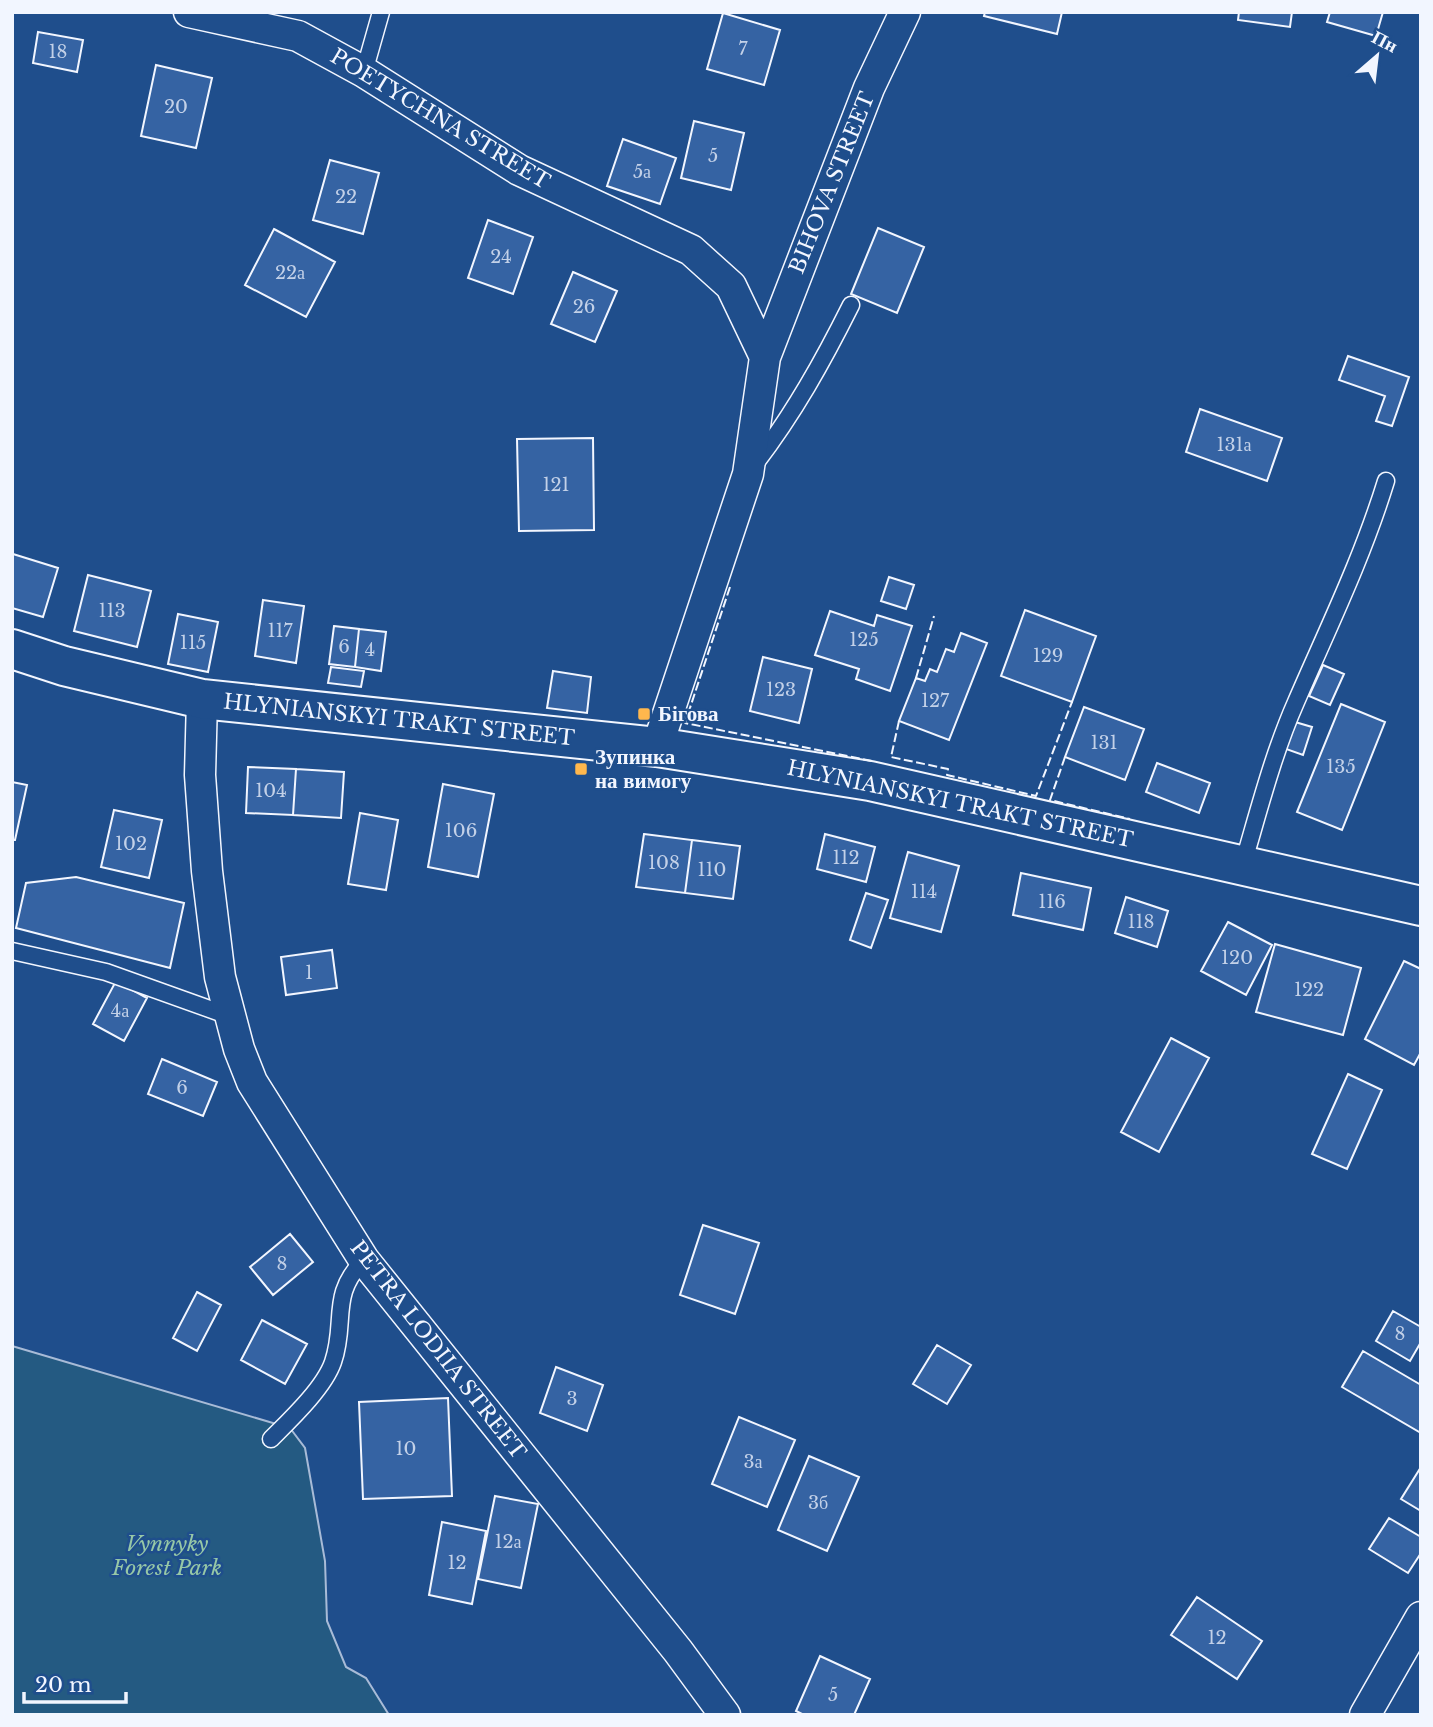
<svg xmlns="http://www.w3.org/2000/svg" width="1433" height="1727" viewBox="0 0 1433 1727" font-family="'Libre Baskerville',serif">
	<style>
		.green { fill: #245a82; stroke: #a8bbd7; stroke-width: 2 }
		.building { fill: #3563a3; stroke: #f2f6ff; stroke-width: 2 }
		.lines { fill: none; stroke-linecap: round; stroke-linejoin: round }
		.lane-casing { stroke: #f2f6ff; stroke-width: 19 }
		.street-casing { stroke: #f2f6ff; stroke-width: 33 }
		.primary-casing { stroke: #f2f6ff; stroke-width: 42 }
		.lane { stroke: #1f4e8c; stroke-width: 16 }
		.street { stroke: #1f4e8c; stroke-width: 30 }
		.primary { stroke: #1f4e8c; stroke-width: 38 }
		.fence { stroke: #f2f6ff; stroke-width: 2; stroke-dasharray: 9 3.5; stroke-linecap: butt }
		.poi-dot { fill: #ffb74d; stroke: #1f4e8c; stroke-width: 2.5 }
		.labels { text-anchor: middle; stroke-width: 5; stroke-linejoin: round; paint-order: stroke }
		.number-label { font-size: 18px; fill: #c3d1e8 }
		.street-label { font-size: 21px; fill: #f2f6ff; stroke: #1f4e8c }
		.poi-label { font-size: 21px; font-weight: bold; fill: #f2f6ff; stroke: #1f4e8c; text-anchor: start }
		.park-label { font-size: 21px; font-style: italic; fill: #97c8a6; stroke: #1f4e8c }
	</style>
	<rect width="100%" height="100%" fill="#1f4e8c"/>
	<path class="green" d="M12,1346L290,1428L305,1448L325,1561L327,1621L346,1667L366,1678L389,1715H12Z"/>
	<path class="building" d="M985,12H1062L1057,34L984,16Z
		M1239,12H1292L1290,27L1238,20Z
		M1330,12H1383L1376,36L1327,22Z
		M723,13L780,30L764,85L707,69Z
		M38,32L83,40L77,72L33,63Z
		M156,65L212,78L196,148L141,136Z
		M694,121L744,133L731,190L681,178Z
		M623,139L676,158L660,204L607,186Z
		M330,160L379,173L363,234L313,220Z
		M488,220L533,237L513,294L468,278Z
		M878,228L924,247L897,313L851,294Z
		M274,229L335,262L306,317L245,285Z
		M573,272L617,291L595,342L551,324Z
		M1348,356L1409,377L1392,426L1376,421L1385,396L1339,380Z
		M1200,409L1282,438L1267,481L1186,452Z
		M593,438L594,530L519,531L517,439Z
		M13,554L58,568L43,617L12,608Z
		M88,575L151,591L137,647L74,631Z
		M889,577L914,585L906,609L881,601Z
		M263,600L304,606L296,663L255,656Z
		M1025,610L1096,636L1072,702L1001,676Z
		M830,611L874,626L877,615L912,626L890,691L856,679L859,669L815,655Z
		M178,614L218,622L208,672L168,664Z
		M334,626L359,629L355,667L329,664Z
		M359,629L386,632L381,671L355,667Z
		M961,633L987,643L949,740L899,721L916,678L925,681L930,669L937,672L946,649L954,652Z
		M763,657L812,669L799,723L750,711Z
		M1323,665L1344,674L1330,705L1309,696Z
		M331,667L364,671L361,687L328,683Z
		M553,671L591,677L587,713L547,708Z
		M1341,704L1385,722L1342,830L1297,812Z
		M1084,707L1144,729L1125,780L1065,757Z
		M1295,722L1312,727L1303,755L1286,749Z
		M1157,763L1210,783L1199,813L1146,792Z
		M248,767L296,769L293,815L246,813Z
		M296,769L344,772L341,818L293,815Z
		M12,782L27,785L15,840H12Z
		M443,784L494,794L478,877L428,867Z
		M114,810L162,820L149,878L101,867Z
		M360,813L398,820L386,890L348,884Z
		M644,834L692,840L685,893L636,887Z
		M825,834L875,847L866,882L817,869Z
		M692,840L740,846L733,899L685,893Z
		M908,852L959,866L941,932L890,918Z
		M1021,873L1091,888L1083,930L1013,915Z
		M76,877L184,903L170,968L16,928L26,883Z
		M866,893L888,900L871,948L850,940Z
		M1126,897L1168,911L1157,947L1115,933Z
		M1228,922L1272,945L1246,995L1201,971Z
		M1275,944L1361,968L1343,1035L1256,1012Z
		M332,950L337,988L286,995L281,957Z
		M1404,961L1421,969V1052L1414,1065L1365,1039Z
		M116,981L147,998L124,1041L93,1024Z
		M1171,1038L1209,1058L1159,1152L1121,1132Z
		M162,1059L217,1082L203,1116L148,1094Z
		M1348,1074L1382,1090L1347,1169L1312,1154Z
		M703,1225L759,1243L735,1314L680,1295Z
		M290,1234L313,1262L273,1295L250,1267Z
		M197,1292L221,1305L197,1351L173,1338Z
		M1393,1311L1421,1327V1342L1410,1361L1376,1341Z
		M262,1320L307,1344L285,1384L241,1360Z
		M937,1345L971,1365L947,1404L913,1384Z
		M1363,1351L1421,1385V1433L1342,1387Z
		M556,1367L603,1385L587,1431L540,1413Z
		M448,1398L452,1496L363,1499L359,1402Z
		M739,1417L795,1440L767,1507L712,1484Z
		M809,1456L859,1477L827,1551L778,1530Z
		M1421,1467V1511L1401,1499Z
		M495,1496L538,1504L521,1588L478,1579Z
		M1389,1518L1421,1537V1553L1408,1573L1369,1549Z
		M442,1522L486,1531L472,1604L429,1595Z
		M1197,1597L1262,1641L1237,1679L1171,1635Z
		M820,1656L870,1679L854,1715H804L796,1711Z"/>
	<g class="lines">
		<defs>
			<path id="lane" d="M364,72L381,12
				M755,464C794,413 823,361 851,305
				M1243,864C1259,810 1273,754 1296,702C1328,628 1362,559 1386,481
				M12,951L106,972L229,1016
				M271,1439C290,1420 324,1388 333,1362C347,1322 329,1295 364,1260"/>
			<path id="street" d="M189,12L298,36L364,72L519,170L691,250L731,286L765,357L748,474L657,747
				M765,357L869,88L905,12
				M202,699L200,775L207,871L220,977L239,1049L252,1082L364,1260L678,1651L725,1715
				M1365,1715L1421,1617"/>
			<path id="primary" d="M12,649L64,666L202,699L657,747L870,781L1421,906"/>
		</defs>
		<use href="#lane" class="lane-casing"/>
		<use href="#street" class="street-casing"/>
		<use href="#primary" class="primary-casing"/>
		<use href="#lane" class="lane"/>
		<use href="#street" class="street"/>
		<use href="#primary" class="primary"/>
		<path class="fence" d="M730,587L685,723L872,761
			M916,678L934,616
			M899,721L891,757L948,769L947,775L1036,796L1072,702
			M1065,757L1050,800L1130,819"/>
	</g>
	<g class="poi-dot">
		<rect x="637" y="707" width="14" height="14" rx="3.5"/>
		<rect x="574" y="762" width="14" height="14" rx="3.5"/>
	</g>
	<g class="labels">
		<g class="number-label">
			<text x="743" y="55">7</text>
			<text x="58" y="58">18</text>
			<text x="176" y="113">20</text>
			<text x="713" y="162">5</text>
			<text x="642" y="178">5а</text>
			<text x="346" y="203">22</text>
			<text x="501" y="263">24</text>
			<text x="290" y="279">22а</text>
			<text x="584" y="313">26</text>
			<text x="1234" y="451">131а</text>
			<text x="556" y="491">121</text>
			<text x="112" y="617">113</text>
			<text x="280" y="637">117</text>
			<text x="864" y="646">125</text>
			<text x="193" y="649">115</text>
			<text x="344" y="653">6</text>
			<text x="370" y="656">4</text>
			<text x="1048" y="662">129</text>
			<text x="781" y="696">123</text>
			<text x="935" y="707">127</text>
			<text x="1104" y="749">131</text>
			<text x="1341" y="773">135</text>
			<text x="271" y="797">104</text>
			<text x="461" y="837">106</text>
			<text x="131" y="850">102</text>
			<text x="846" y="864">112</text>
			<text x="664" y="869">108</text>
			<text x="712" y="876">110</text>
			<text x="924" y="898">114</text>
			<text x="1052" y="908">116</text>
			<text x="1141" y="928">118</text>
			<text x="1237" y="964">120</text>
			<text x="309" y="979">1</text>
			<text x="1309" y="996">122</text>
			<text x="120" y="1017">4а</text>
			<text x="182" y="1094">6</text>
			<text x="282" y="1270">8</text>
			<text x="1400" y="1340">8</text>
			<text x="572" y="1405">3</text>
			<text x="406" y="1455">10</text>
			<text x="753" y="1468">3а</text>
			<text x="818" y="1509">3б</text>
			<text x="508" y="1548">12а</text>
			<text x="457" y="1569">12</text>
			<text x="1217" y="1644">12</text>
			<text x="833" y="1701">5</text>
		</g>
		<g class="street-label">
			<text transform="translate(440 119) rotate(31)" y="7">POETYCHNA STREET</text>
			<text transform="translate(832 183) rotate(-68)" y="7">BIHOVA STREET</text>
			<text transform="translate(399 720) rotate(6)" y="7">HLYNIANSKYI TRAKT STREET</text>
			<text transform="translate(960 804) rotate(12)" y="7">HLYNIANSKYI TRAKT STREET</text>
			<text transform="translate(438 1350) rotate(52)" y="7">PETRA LODIIA STREET</text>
		</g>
		<g class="poi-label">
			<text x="658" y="721">Бігова</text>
			<text x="595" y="764">Зупинка<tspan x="595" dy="24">на вимогу</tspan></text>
		</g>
		<g class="park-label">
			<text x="167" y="1551">Vynnyky<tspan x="167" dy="24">Forest Park</tspan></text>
		</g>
	</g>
	<rect width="1433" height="1727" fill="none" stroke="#f2f6ff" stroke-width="28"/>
	<g transform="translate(1377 56) rotate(28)" stroke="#1f4e8c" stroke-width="5" paint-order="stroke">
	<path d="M0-5L12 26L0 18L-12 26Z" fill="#f2f6ff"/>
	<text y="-10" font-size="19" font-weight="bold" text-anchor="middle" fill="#f2f6ff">Пн</text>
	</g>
	<path d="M24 1692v10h102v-10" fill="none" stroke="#f2f6ff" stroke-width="3.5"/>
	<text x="35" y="1692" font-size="21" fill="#f2f6ff" stroke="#1f4e8c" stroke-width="5" paint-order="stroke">20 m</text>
</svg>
